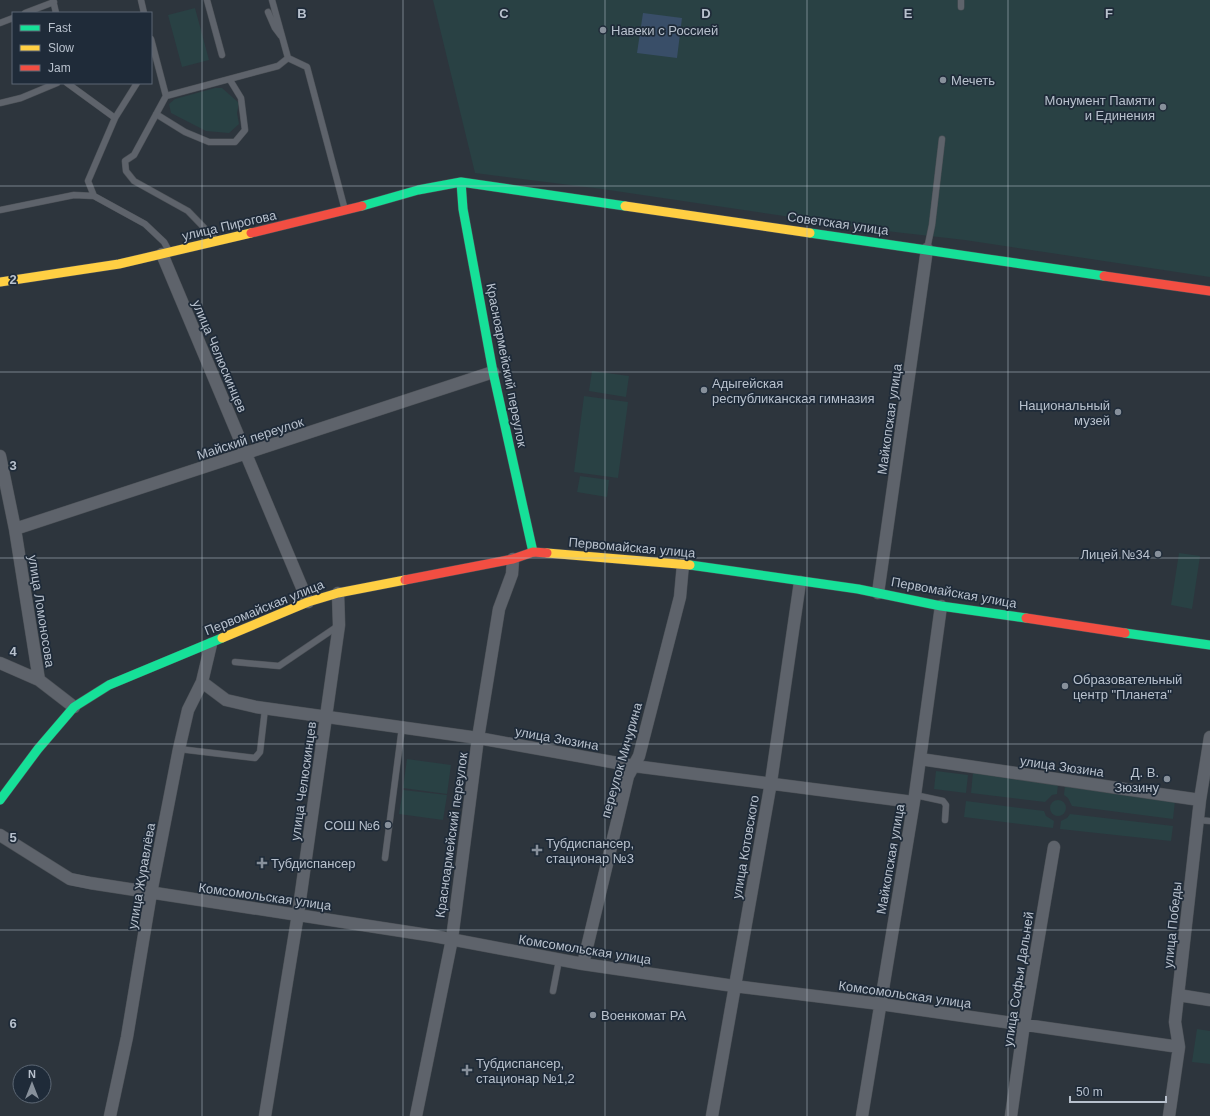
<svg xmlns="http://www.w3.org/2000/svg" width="1210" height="1116" viewBox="0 0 1210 1116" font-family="Arial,sans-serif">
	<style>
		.green { fill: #294144 }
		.water { fill: #394e68 }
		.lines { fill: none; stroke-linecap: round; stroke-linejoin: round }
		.lane-casing { stroke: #4c5157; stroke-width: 7 }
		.street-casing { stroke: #4c5157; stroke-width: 13 }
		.fast-casing { stroke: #4c5157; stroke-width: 10 }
		.slow-casing { stroke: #4c5157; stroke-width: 10 }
		.jam-casing { stroke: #4c5157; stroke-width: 10 }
		.lane { stroke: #5e636b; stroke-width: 6 }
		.street { stroke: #5e636b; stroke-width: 12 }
		.fast { stroke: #16e098; stroke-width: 9 }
		.slow { stroke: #ffcf43; stroke-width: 9 }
		.jam { stroke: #f24e42; stroke-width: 9 }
		.grid { fill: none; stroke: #b8c1cd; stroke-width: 1; stroke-opacity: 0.55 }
		.poi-dot { fill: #87909b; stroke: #1f2b39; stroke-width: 1.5 }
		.labels { text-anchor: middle; stroke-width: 3.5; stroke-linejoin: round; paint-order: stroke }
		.poi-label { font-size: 13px; fill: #b8c1cd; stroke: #1f2b39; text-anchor: start }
		.street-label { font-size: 13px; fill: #b8c1cd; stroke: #1f2b39 }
		.grid-label { font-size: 13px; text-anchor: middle; font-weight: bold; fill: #b8c1cd; stroke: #1f2b39; stroke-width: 3.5; stroke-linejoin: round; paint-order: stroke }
	</style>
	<rect width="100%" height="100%" fill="#2d353d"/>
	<path class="green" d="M433,0H1210V277L965,240L886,231L602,189L475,173Z
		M195,8L209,60L182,67L168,15Z
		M215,88H222L239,103L237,113L239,124L229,133L206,131L171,113L169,104L175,99Z
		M592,371L629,376L626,397L589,391Z
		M584,396L628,402L618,478L574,472Z
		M580,476L609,480L607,497L577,492Z
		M1179,553L1200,556L1192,609L1171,605Z
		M407,759L451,765L447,794L403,788Z
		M936,771L968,775L966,793L934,789Z
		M973,772L1058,784L1057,794L1052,795L1045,802L971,793Z
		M1065,785L1175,801L1173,819L1072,806L1068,798L1064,795Z
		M403,790L447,795L443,820L399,814Z
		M1050 808a8 8 0 1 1 16 0a8 8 0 1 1-16 0Z
		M966,801L1044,811L1046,816L1054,821L1053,828L964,817Z
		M1070,814L1173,826L1171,841L1060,829L1061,821L1067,818Z
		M1197,1029L1210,1031V1064L1192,1062Z"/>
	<path class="water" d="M643,13L682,18L677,58L637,53Z"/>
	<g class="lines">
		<defs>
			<path id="lane" d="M53,0L56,13
				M141,0L144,13
				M207,0L222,55
				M272,0L288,58L307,67L345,210
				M961,7V0
				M268,12L275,28L281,36
				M25,13L54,2
				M0,23L13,18
				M151,39L166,96
				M67,83L115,118
				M137,83L115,118L88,181L94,196L145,224L164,242L169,251
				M0,103L21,98L57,83
				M156,114L185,132L209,142H235L245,130L241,98L230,80
				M0,210L74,195L94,196
				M216,240L188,211L134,181L126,171L125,161L134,155L166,96L278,66L288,58
				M927,249L932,225L942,139
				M235,662L279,666L338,626
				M179,749L255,758L260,752L265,709
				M915,795L943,801L946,805L945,820
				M1198,820L1210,821
				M385,858L402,727
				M553,991L559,960"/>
			<path id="street" d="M162,254L308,602
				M0,456L15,529L39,680L74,707
				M15,529L493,372
				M878,593L927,249
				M0,663L39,680
				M202,682L226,700L256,707L478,738L634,766L913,802
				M920,759L1200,800
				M0,835L70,879L90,883L434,936L583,964L734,986L880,1004L1179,1047
				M583,964L628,776L639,756L680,597L683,564
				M1178,995L1210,1000
				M110,1116L127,1037L151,893L179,749L188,710L202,682L211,644
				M265,1116L298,914L339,625L338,593
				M416,1116L452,939L478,738L499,609L512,574L513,559
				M712,1116L771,782L800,582
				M862,1116L915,795L941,606
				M1011,1116L1024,1024L1054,847
				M1169,1116L1179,1047L1175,1022L1200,800L1210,737"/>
			<path id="fast" d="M461,182L463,209L493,372L533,552
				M362,206L418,190L461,182L625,206
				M810,233L1104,276
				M690,565L858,589L941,606L1026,618
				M1125,633L1210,645
				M0,800L38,749L74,707L109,685L222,638"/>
			<path id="slow" d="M625,206L810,233
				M0,282L119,264L251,233
				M547,553L690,565
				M222,638L308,602L338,593L405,580"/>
			<path id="jam" d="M251,233L362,206
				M1104,276L1210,291
				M405,580L513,559L533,552L547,553
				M1026,618L1125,633"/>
		</defs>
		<use href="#lane" class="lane-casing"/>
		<use href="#street" class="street-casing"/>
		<use href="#fast" class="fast-casing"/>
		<use href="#slow" class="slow-casing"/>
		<use href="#jam" class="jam-casing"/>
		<use href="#lane" class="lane"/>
		<use href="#street" class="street"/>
		<use href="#fast" class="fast"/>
		<use href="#slow" class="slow"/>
		<use href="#jam" class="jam"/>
	</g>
	<path class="grid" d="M202,0V1116M403,0V1116M605,0V1116M807,0V1116M1008,0V1116M0,186H1210M0,372H1210M0,558H1210M0,744H1210M0,930H1210"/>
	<g class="poi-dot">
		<circle cx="603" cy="30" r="4"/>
		<circle cx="943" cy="80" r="4"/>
		<circle cx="1163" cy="107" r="4"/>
		<circle cx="704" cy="390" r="4"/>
		<circle cx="1118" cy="412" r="4"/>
		<circle cx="1158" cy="554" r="4"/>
		<circle cx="1065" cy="686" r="4"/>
		<circle cx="1167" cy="779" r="4"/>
		<circle cx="388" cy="825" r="4"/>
		<path d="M535 844h4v4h4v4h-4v4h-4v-4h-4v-4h4z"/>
		<path d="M260 857h4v4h4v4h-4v4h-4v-4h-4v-4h4z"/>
		<circle cx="593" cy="1015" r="4"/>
		<path d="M465 1064h4v4h4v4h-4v4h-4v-4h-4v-4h4z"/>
	</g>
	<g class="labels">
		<g class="poi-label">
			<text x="611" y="35">Навеки с Россией</text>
			<text x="951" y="85">Мечеть</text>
			<text x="1155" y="105" text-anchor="end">Монумент Памяти<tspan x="1155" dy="15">и Единения</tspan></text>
			<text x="712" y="388">Адыгейская<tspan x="712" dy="15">республиканская гимназия</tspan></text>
			<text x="1110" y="410" text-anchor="end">Национальный<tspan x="1110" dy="15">музей</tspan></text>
			<text x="1150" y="559" text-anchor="end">Лицей №34</text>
			<text x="1073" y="684">Образовательный<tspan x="1073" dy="15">центр "Планета"</tspan></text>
			<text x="1159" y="777" text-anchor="end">Д. В.<tspan x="1159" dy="15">Зюзину</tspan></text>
			<text x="380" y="830" text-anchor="end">СОШ №6</text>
			<text x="546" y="848">Тубдиспансер,<tspan x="546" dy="15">стационар №3</tspan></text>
			<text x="271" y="868">Тубдиспансер</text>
			<text x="601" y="1020">Военкомат РА</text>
			<text x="476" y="1068">Тубдиспансер,<tspan x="476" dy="15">стационар №1,2</tspan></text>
		</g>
		<g class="street-label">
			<text transform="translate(838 223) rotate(8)" y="5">Советская улица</text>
			<text transform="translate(229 225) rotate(-13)" y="5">улица Пирогова</text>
			<text transform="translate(220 356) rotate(67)" y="5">улица Челюскинцев</text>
			<text transform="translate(507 365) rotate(79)" y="5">Красноармейский переулок</text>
			<text transform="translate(889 419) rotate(-82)" y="5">Майкопская улица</text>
			<text transform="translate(250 438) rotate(-18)" y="5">Майский переулок</text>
			<text transform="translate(632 547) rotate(5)" y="5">Первомайская улица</text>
			<text transform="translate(954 592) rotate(10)" y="5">Первомайская улица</text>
			<text transform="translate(264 607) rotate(-22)" y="5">Первомайская улица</text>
			<text transform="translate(42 611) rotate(81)" y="5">улица Ломоносова</text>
			<text transform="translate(557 738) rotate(10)" y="5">улица Зюзина</text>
			<text transform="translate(621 760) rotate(-74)" y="5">переулок Мичурина</text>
			<text transform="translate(1062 766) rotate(8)" y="5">улица Зюзина</text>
			<text transform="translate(303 781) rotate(-82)" y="5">улица Челюскинцев</text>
			<text transform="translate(451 835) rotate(-82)" y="5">Красноармейский переулок</text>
			<text transform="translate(745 847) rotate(-80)" y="5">улица Котовского</text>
			<text transform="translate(890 859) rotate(-80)" y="5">Майкопская улица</text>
			<text transform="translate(141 876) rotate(-80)" y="5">улица Журавлёва</text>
			<text transform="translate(265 896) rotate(8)" y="5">Комсомольская улица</text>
			<text transform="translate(1172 925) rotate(-84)" y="5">улица Победы</text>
			<text transform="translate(585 949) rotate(9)" y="5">Комсомольская улица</text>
			<text transform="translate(1018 979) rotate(-81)" y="5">улица Софьи Дальней</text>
			<text transform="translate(905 994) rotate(8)" y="5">Комсомольская улица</text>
		</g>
	</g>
	<g class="grid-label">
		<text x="302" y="18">B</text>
		<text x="504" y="18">C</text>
		<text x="706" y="18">D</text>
		<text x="908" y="18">E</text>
		<text x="1109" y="18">F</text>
		<text x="13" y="284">2</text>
		<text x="13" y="470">3</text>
		<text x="13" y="656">4</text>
		<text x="13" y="842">5</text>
		<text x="13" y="1028">6</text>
	</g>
	<rect x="12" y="12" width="140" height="72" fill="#1f2b39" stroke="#5c6774"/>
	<rect x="20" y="25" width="20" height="6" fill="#16e098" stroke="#5c6774"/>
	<text x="48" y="32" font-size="12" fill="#b8c1cd">Fast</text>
	<rect x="20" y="45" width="20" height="6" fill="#ffcf43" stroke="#5c6774"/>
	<text x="48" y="52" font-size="12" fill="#b8c1cd">Slow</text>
	<rect x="20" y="65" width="20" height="6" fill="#f24e42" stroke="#5c6774"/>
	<text x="48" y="72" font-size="12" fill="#b8c1cd">Jam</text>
	<g transform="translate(32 1084)"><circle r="19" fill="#1f2b39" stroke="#5c6774"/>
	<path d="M0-3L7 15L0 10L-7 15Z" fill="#87909b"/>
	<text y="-6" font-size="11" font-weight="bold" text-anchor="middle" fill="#b8c1cd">N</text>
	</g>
	<path d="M1070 1096v6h96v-6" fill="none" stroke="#b8c1cd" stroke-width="2"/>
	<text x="1076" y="1096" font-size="12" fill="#b8c1cd" stroke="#1f2b39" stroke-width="3" paint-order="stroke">50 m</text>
</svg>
